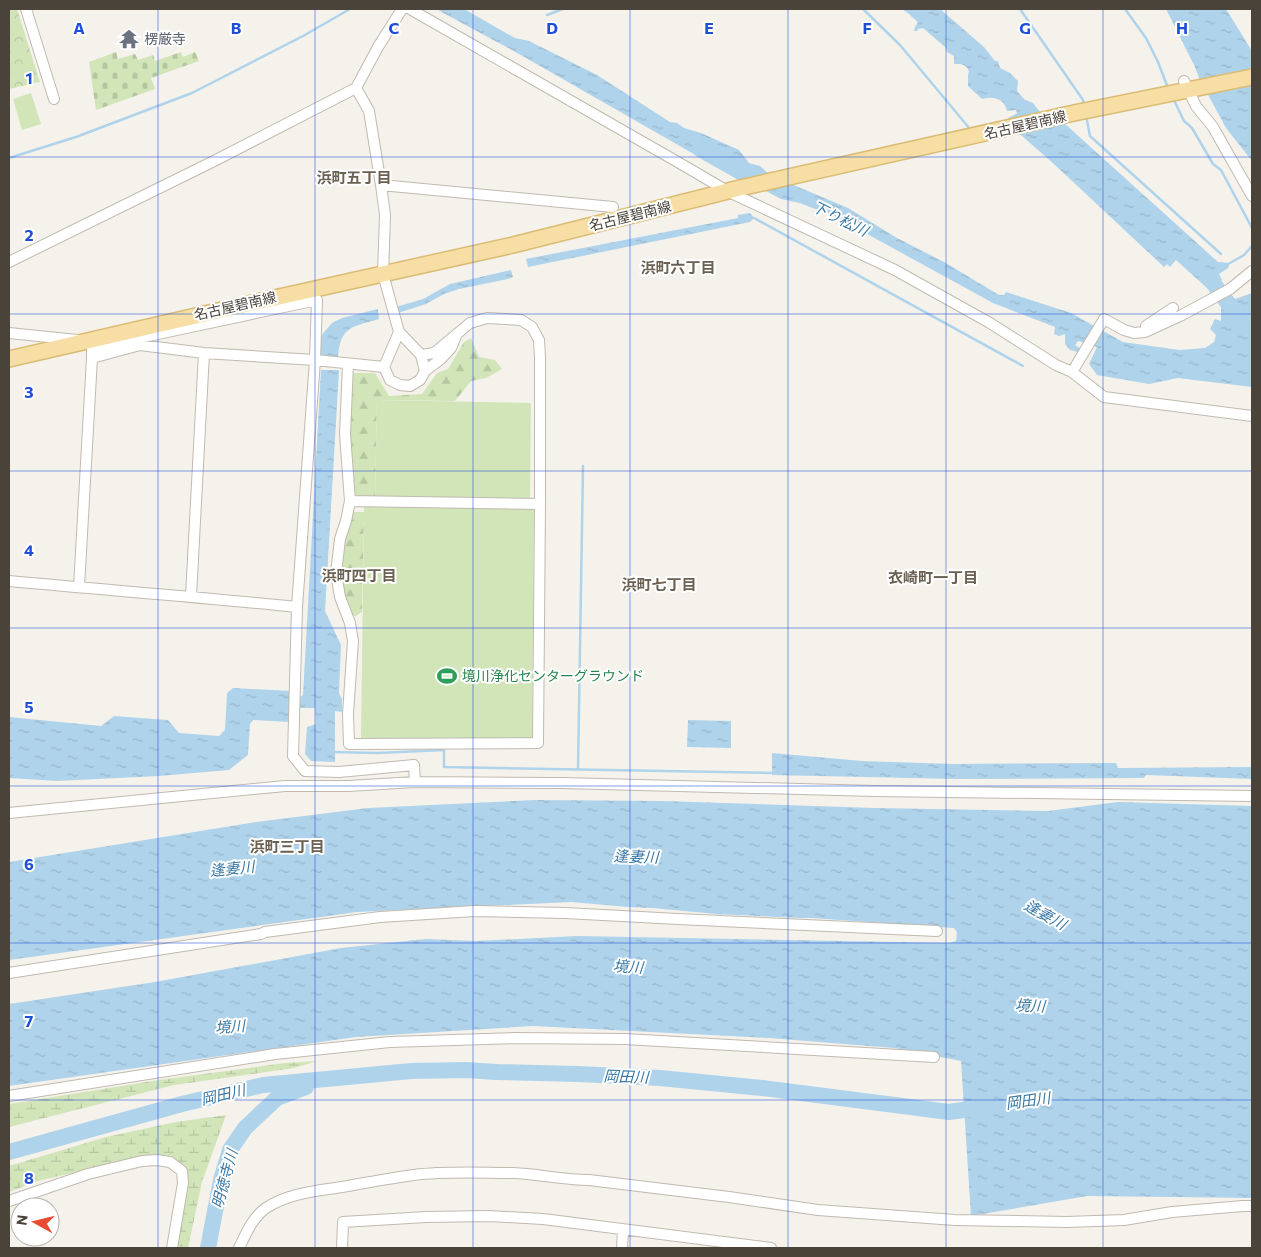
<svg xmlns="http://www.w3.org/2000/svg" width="1261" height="1257" viewBox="0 0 1261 1257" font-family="Commissioner,'Noto Sans JP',sans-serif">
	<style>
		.forest { fill: url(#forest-firs) }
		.wetland { fill: url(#wetland-marsh) }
		.cemetery { fill: url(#cemetery-stones) }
		.park { fill: url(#park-crowns) }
		.pitch { fill: #d1e5b9 }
		.water { fill: url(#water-ripples) }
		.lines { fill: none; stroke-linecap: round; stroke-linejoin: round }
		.stream { stroke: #afd3eb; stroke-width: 2.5 }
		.river { stroke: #afd3eb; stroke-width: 16 }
		.minor-casing { stroke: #c0baaf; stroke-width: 12 }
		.primary-casing { stroke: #dbbc74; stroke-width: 18 }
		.minor { stroke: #fff; stroke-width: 10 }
		.primary { stroke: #f6dea4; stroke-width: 15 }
		.grid { fill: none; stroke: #1d4ed8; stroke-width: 1; stroke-opacity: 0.55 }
		.labels { text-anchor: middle; stroke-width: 4; stroke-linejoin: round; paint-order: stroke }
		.worship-label { font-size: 14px; fill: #5b616d; stroke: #fff; text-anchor: start }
		.street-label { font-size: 14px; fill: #49433a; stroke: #fff }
		.leisure-label { font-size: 14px; fill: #27864d; stroke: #fff; text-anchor: start }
		.neighbourhood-label { font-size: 15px; font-weight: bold; fill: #6b6152; stroke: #fff }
		.water-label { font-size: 15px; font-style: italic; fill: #3978a5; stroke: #fff }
		.grid-label { font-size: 16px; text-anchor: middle; font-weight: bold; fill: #1d4ed8; stroke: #fff; stroke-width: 4; stroke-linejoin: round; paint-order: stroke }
	</style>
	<defs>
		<pattern id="forest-firs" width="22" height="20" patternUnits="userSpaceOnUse" patternTransform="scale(1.25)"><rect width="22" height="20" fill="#d1e5b9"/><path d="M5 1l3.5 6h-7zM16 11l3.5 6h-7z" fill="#b5c6a0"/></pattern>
		<pattern id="wetland-marsh" width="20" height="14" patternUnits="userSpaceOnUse" patternTransform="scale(1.25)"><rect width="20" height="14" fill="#d1e5b9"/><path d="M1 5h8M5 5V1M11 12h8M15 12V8" fill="none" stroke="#b5c6a0"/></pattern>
		<pattern id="cemetery-stones" width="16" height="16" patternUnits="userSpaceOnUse" patternTransform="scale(1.25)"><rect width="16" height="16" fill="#d1e5b9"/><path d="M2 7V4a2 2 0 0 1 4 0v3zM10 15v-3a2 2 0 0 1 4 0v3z" fill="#b5c6a0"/></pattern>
		<pattern id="park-crowns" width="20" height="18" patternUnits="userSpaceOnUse" patternTransform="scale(1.25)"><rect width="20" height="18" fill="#d1e5b9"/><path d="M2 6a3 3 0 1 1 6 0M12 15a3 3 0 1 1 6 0" fill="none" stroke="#b5c6a0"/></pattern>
		<pattern id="water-ripples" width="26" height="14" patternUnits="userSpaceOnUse" patternTransform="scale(1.25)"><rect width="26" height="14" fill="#afd3eb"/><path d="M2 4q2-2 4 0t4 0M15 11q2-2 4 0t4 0" fill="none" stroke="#98b6ca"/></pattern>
	</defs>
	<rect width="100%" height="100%" fill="#f5f2ec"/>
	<path class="forest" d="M471,338L479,357L495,360L502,369L486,378L471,381L455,401L377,400L375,496L350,497L348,373H375L389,396L422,394L437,373L448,369L464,342Z
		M353,512H364L362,612L356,616L347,615L336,573L347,515Z"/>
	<path class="wetland" d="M317,1061L294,1068L174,1085L9,1127V1104L159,1080L285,1063Z
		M226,1115L202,1182L188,1248H172L182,1171L157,1160L110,1164L38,1181L9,1192V1166L106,1137L176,1122Z"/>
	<path class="cemetery" d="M116,52L118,59L135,54L138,60L153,55L155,61L181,52L183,57L195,52L199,61L151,78L155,89L96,110L89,62Z"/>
	<path class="park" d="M9,9H17L40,82L9,89Z"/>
	<path class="pitch" d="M31,93L41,124L22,130L13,99Z
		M377,400L531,403L530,499L375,496Z
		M364,507L534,508L532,741L361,739Z"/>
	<path class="water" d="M436,9H464L515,38L529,41L597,75L670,122L677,123L684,128L701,133L739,150L749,163L760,166L770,175L848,208L897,238L944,262L999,295H1004L1006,292L1071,313L1123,342L1179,350L1205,348L1214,342L1216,335L1210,329L1215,319L1221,321V304L1252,293V387L1178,378L1149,384L1097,375L1089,364L1097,347L1078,341L1075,345L1080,348L1078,352L1070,350L1065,344V334L1059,336L1054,334L1055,327L993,303L838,218L800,203L781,199L764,190L744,177L732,163L724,159L706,161L512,50Z
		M900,9H940L984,47L995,61H998L1000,68L1010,73L1018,81L1017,91L1025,100L1033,103L1040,112C1045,113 1049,111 1054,111L1064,123L1218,262L1230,263L1228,268L1219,274L1222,280L1219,282L1223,287L1213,291L1211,286L1207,288L1176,260L1170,267L1167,264L1164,267L1055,165L1006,122L1008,118L1014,115L1017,113L1016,110L1007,111C1004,98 993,96 982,99L968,86V75L969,71C966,64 962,64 954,64V56L947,52L945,47L923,28L918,29L917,31H914L915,27L918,22C912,18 907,10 900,9Z
		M1166,9H1226L1252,51V161L1226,128L1199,78L1195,67Z
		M750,213L754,218L750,222L528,267L526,259L738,218V215Z
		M511,270L513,277L508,279L459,289L444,294L426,304L398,313L396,307L423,299L450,284Z
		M378,309L379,319C352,327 340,326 338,358L321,356L319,338L332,323L342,318Z
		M321,370H339L325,611L341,645L339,693L342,699V712L335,711V762L311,761L305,754L307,727L316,724L315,708H298L300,697L303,695Z
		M233,688L291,691L290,722L253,720L250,724L248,755L229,770L159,776L57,781L9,778V717L101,726L114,716L168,720L179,733L219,736L225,730L227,693Z
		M688,720L731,721V748L687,747Z
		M772,753L862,761L954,764L1116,763L1118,768L1252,767V779L1146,775L1144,778L956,779L772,775Z
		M534,800L662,801L875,808L1048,811L1118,802L1252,806V1198L1087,1196L971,1216L961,1061L894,1048L769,1038L533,1026L356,1037L9,1086V1004L155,982L341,948L426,939L476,941L577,936L949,943L956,941L957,932L954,928L812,918H799L716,914L653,908L628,907L571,902L357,912L9,960V862L256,822L368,808Z"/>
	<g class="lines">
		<path class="stream" d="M863,9L900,45L970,129
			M1020,9L1083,100L1084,105
			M1125,9L1146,38L1158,62L1168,88
			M547,15L563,9
			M1173,98L1184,121L1192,128L1213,164L1221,170L1252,228
			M1086,115L1090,136L1221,254
			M9,158L76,137L192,93L303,36L350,9
			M754,218L1023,366
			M1230,263L1244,255L1252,246
			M332,752L378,753L444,750V767L775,773
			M578,769L583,466"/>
		<path class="river" d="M700,149L760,183
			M1211,280L1227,302L1252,329
			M9,1152L182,1104L263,1085L411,1071L466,1070L497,1072L578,1074L660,1078L762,1088L949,1112L985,1107
			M208,1248L221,1180L230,1150L245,1128L277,1098L306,1087"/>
		<defs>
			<path id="minor" d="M26,9L54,99
				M410,9L676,161L729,192L895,270L990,323L1056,365L1072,372L1104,397L1252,416
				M1184,81L1196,106L1213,127L1252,196
				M381,185L613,207
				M9,262L214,161L356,88L378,47L402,9
				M1146,326L1173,308
				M9,333L77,340
				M92,358L140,345L204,353L315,360L384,367L390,380L400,385L410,386L420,380L425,371L421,355L399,332L383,274L385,215L381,185L369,111L356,88
				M348,364L345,434L350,501L540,504
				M384,367L399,332
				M425,371L441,359L451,348L457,334
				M1072,372L1104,319L1124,330L1134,333L1145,332L1182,315L1230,289L1252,271
				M350,501L346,521L340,539L336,573L340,597L350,623L353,641L348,714L349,744L538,743L540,504V358L539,340L532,327L521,320L487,318L470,323L434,353L421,355
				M9,581C105,590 201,597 297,607L315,360L317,300L92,348V358L79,587
				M191,596L204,353
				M297,607L293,756L305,771L339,772L414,765L415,782
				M9,813L285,786H348L415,782L562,783L876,791L1252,796
				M9,973L261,934L265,932L380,917L475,911L565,913L678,919L937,931
				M9,1096L275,1054L390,1042L515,1038L625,1039L934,1057
				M9,1201L88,1174L142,1161L157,1160L170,1162L182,1171L183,1183L172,1248
				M239,1248C246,1234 252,1218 266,1208C288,1193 317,1191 342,1187C366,1183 390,1178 414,1175C446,1171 480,1173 513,1173C538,1174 563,1180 589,1180L729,1197L818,1210L955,1220L1067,1222L1124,1220L1172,1212L1243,1206H1252
				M342,1248L343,1222L426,1217L489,1216L543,1219L771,1248
				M622,1248L623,1230"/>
			<path id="primary" d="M9,359L261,301L513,245L740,188L1074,113L1252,77"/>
		</defs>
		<use href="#minor" class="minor-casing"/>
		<use href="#primary" class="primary-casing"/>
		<use href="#minor" class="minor"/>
		<use href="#primary" class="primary"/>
	</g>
	<path class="grid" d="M158,9V1248M315,9V1248M473,9V1248M630,9V1248M788,9V1248M946,9V1248M1103,9V1248M9,157H1252M9,314H1252M9,471H1252M9,628H1252M9,786H1252M9,943H1252M9,1100H1252"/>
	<defs>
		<symbol id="temple-bare" viewBox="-9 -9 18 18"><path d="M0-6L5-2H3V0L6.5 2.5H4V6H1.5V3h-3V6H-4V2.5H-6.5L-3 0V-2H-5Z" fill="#6b7280" stroke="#fff" stroke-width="2.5" paint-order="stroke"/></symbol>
		<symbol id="stadium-bare" viewBox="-9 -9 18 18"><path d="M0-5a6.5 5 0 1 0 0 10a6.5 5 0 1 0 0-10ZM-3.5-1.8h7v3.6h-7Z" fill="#2e9e5b" stroke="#fff" stroke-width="2.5" paint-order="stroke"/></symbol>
	</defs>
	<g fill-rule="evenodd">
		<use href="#temple-bare" x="115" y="25" width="28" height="28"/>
		<use href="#stadium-bare" x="433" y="662" width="28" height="28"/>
	</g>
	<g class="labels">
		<g class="worship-label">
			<text x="144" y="44">楞厳寺</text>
		</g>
		<g class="street-label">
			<text transform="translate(1025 125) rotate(-13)" y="5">名古屋碧南線</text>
			<text transform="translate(630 216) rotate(-14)" y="5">名古屋碧南線</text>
			<text transform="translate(235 306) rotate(-13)" y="5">名古屋碧南線</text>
		</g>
		<g class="leisure-label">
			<text x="462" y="681">境川浄化センターグラウンド</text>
		</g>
		<g class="neighbourhood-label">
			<text x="354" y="183">浜町五丁目</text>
			<text x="678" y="273">浜町六丁目</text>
			<text x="359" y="581">浜町四丁目</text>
			<text x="933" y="583">衣崎町一丁目</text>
			<text x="659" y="590">浜町七丁目</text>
			<text x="287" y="852">浜町三丁目</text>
		</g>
		<g class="water-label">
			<text transform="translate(840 219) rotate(26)" y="5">下り松川</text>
			<text transform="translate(636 857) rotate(2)" y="5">逢妻川</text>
			<text transform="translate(232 869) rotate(-6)" y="5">逢妻川</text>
			<text transform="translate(1045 915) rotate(29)" y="5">逢妻川</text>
			<text transform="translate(628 967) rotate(4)" y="5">境川</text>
			<text transform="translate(1030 1006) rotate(3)" y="5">境川</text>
			<text transform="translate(230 1027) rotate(-4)" y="5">境川</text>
			<text transform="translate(626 1077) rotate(2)" y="5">岡田川</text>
			<text transform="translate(223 1095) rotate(-13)" y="5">岡田川</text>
			<text transform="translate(1028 1101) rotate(-8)" y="5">岡田川</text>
			<text transform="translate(225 1179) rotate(-75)" y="5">明徳寺川</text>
		</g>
	</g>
	<g class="grid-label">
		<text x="79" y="34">A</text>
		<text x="236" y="34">B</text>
		<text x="394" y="34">C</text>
		<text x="552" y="34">D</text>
		<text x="709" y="34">E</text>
		<text x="867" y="34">F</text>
		<text x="1025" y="34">G</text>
		<text x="1182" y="34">H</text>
		<text x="29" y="84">1</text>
		<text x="29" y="241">2</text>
		<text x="29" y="398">3</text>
		<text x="29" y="556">4</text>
		<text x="29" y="713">5</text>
		<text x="29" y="870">6</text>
		<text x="29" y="1027">7</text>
		<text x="29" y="1184">8</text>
	</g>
	<rect width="1261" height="1257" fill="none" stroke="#49433a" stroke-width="20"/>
	<g transform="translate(35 1222) rotate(278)"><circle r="24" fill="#ffffff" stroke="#b6b4b0"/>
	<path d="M0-4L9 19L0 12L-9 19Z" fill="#e84b30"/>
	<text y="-8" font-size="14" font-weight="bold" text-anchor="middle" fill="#49433a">N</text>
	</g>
</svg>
